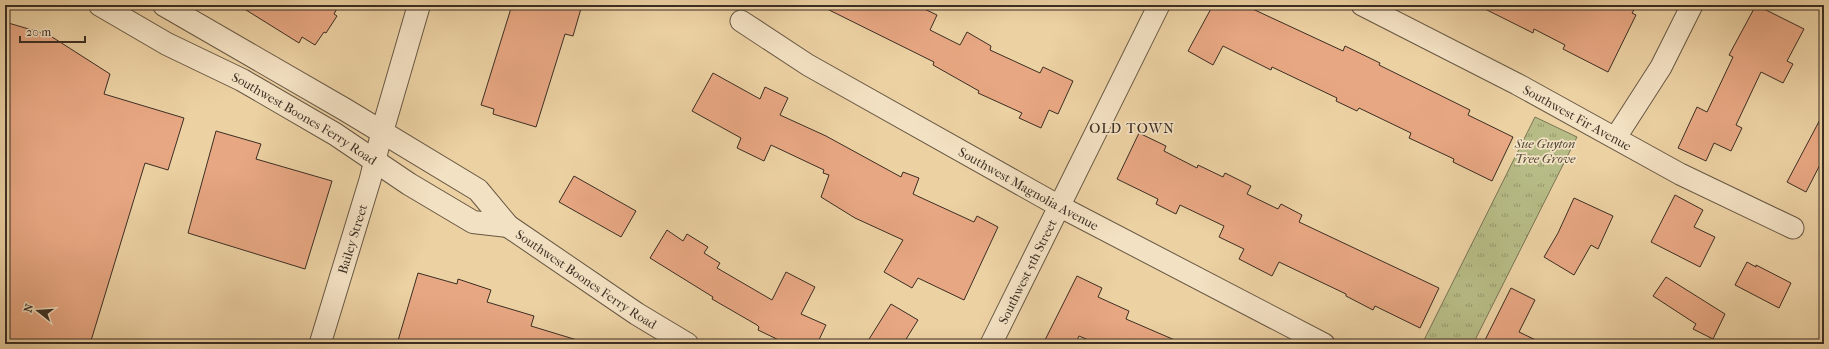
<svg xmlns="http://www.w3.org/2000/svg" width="1829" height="349" viewBox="0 0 1829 349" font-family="'IM FELL French Canon',serif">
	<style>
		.park { fill: url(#park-tufts); stroke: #797554 }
		.building { fill: #e7a782; stroke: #3b2e23 }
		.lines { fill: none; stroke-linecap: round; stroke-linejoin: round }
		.minor-casing { stroke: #675743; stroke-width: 23 }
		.tertiary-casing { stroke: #675743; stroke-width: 24 }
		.minor { stroke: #f3e1c3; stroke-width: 21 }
		.tertiary { stroke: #f3e1c3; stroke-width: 22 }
		.labels { text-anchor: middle; stroke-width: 3.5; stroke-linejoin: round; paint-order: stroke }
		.street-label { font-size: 13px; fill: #3b2e23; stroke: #f3e1c3 }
		.park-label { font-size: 13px; font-style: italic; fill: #544a37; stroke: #f3e1c3 }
		.neighbourhood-label { font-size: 14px; letter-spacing: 1px; fill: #3b2e23; stroke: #f3e1c3 }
	</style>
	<defs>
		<pattern id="park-tufts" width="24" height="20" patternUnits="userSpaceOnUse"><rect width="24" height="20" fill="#b7bc86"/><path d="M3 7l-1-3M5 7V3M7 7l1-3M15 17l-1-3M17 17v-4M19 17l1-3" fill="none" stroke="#96996d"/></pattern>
	</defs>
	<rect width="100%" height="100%" fill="#ecd1a3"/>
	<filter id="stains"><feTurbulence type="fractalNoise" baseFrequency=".005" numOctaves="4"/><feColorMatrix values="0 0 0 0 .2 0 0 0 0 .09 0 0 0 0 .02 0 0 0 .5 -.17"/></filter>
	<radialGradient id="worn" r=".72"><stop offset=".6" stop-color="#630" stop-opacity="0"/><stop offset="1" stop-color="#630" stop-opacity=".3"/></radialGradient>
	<path class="park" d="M1535,117L1577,137L1473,344H1422Z"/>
	<path class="building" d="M238,5H339L334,14L337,16L326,33L324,32L315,45L302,37L299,43Z
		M512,5H582L573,36L565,34L536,127L493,114L494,109L481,105Z
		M819,5H916L937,15L930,30L960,45L967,32L991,46L990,50L1040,73L1043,67L1073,81L1058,114L1049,110L1041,128L1019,118L1022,113L978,93L979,91L933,65L934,62Z
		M1213,5H1244L1343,51L1345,46L1380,63L1379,65L1470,110L1468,115L1513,137L1492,181L1453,162L1454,159L1409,138L1411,133L1359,108L1357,111L1336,101L1337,98L1272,67L1271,70L1223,46L1213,65L1188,51Z
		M1477,5H1637L1632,13L1636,15L1608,72L1563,49L1565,45L1534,29L1533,33Z
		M1756,5L1804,29L1787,61L1793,64L1783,83L1761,72L1736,125L1742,128L1731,151L1714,143L1706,161L1678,148L1697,107L1707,112L1733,57L1729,55Z
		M5,22L49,35L110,74L104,94L184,118L168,170L145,163L90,344H18L5,340Z
		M713,73L760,99L765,87L788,98L780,115L826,136L901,177L903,172L919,178L913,194L974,222L977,216L998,227L964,300L918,278L912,288L884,272L903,240L855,218L821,197L829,175L823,173L824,170L771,145L764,161L737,148L741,138L692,111Z
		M1824,112V157L1806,192L1787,182Z
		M216,131L261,144L256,159L332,181L305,269L188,233Z
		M1139,133L1166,146L1164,151L1197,168L1198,165L1223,177L1225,173L1251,186L1247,194L1278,209L1281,204L1302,215L1299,222L1439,288L1420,328L1375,306L1373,310L1346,296V294L1279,262L1272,276L1239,259L1244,249L1219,237L1224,226L1180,205L1176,214L1156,204L1158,199L1117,179Z
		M574,176L636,211L621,237L559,202Z
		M1675,195L1703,210L1694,227L1715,237L1700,267L1651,242Z
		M1574,198L1613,216L1598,249L1591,245L1574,275L1544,257L1558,233Z
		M667,230L683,241L687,234L708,247L704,253L720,263L717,268L772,300L786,272L815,287L801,314L826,325L817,344H793L786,340L785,343L758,330L759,327L757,325L712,299L713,297L650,258Z
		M1747,262L1756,267V265L1791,283L1779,308L1735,285Z
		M418,273L457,284L458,279L491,290L487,302L534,316L531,326L577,340L576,344H397Z
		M1077,276L1102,288L1098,297L1129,311L1126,319L1184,344H1098L1079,336L1075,344H1043Z
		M1666,277L1725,314L1713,339L1693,329L1696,324L1653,296Z
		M1511,288L1535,300L1519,332L1544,344H1483Z
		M891,304L918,320L903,344H866Z"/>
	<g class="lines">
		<defs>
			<g id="minor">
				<path id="s1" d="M1362,5L1517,84L1680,174L1793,228"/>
				<path id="s2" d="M741,21L808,65L1059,206L1324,344"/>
				<path d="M1616,137L1661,67L1692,5"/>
				<path id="s3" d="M320,344L370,180L382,132"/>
				<path id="s4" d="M991,344L1159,5"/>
			</g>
			<g id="tertiary">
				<path id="s5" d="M100,5L167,44L242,80L335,134L409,184L473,222L508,226"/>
				<path id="s6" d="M164,5L344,109L478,190L508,226L637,314L687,344"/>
				<path d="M382,132L419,5"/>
			</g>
		</defs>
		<use href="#minor" class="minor-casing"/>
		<use href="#tertiary" class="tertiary-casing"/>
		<use href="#minor" class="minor"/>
		<use href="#tertiary" class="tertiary"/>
	</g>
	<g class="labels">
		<g class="street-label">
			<text dy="5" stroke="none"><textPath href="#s1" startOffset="243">Southwest Fir Avenue</textPath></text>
			<text dy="5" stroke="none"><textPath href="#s5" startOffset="234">Southwest Boones Ferry Road</textPath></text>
			<text dy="5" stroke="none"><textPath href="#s2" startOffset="333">Southwest Magnolia Avenue</textPath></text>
			<text dy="5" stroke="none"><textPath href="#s3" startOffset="110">Bailey Street</textPath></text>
			<text dy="5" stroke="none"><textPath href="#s4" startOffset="81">Southwest 5th Street</textPath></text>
			<text dy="5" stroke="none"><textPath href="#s6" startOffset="506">Southwest Boones Ferry Road</textPath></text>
		</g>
		<g class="park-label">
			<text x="1545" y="148">Sue Guyton<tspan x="1545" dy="15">Tree Grove</tspan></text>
		</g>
		<g class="neighbourhood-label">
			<text x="1132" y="133">OLD TOWN</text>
		</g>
	</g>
	<rect width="1829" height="349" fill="none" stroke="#ecd1a3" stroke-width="20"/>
	<rect x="6" y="6" width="1817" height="337" fill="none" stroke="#3b2e23" stroke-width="2"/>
	<rect x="10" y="10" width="1809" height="329" fill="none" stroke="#3b2e23"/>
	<g transform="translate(38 311) rotate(287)" stroke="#f3e1c3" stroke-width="3" paint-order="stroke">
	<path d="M0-3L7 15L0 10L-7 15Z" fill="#3b2e23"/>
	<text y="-6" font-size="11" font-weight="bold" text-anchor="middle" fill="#3b2e23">N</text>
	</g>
	<path d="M20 36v6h65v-6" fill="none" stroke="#3b2e23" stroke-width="2"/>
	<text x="26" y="36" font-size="12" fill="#3b2e23" stroke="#f3e1c3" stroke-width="3" paint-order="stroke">20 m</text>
	<rect width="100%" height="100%" filter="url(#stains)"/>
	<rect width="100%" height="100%" fill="url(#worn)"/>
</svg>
